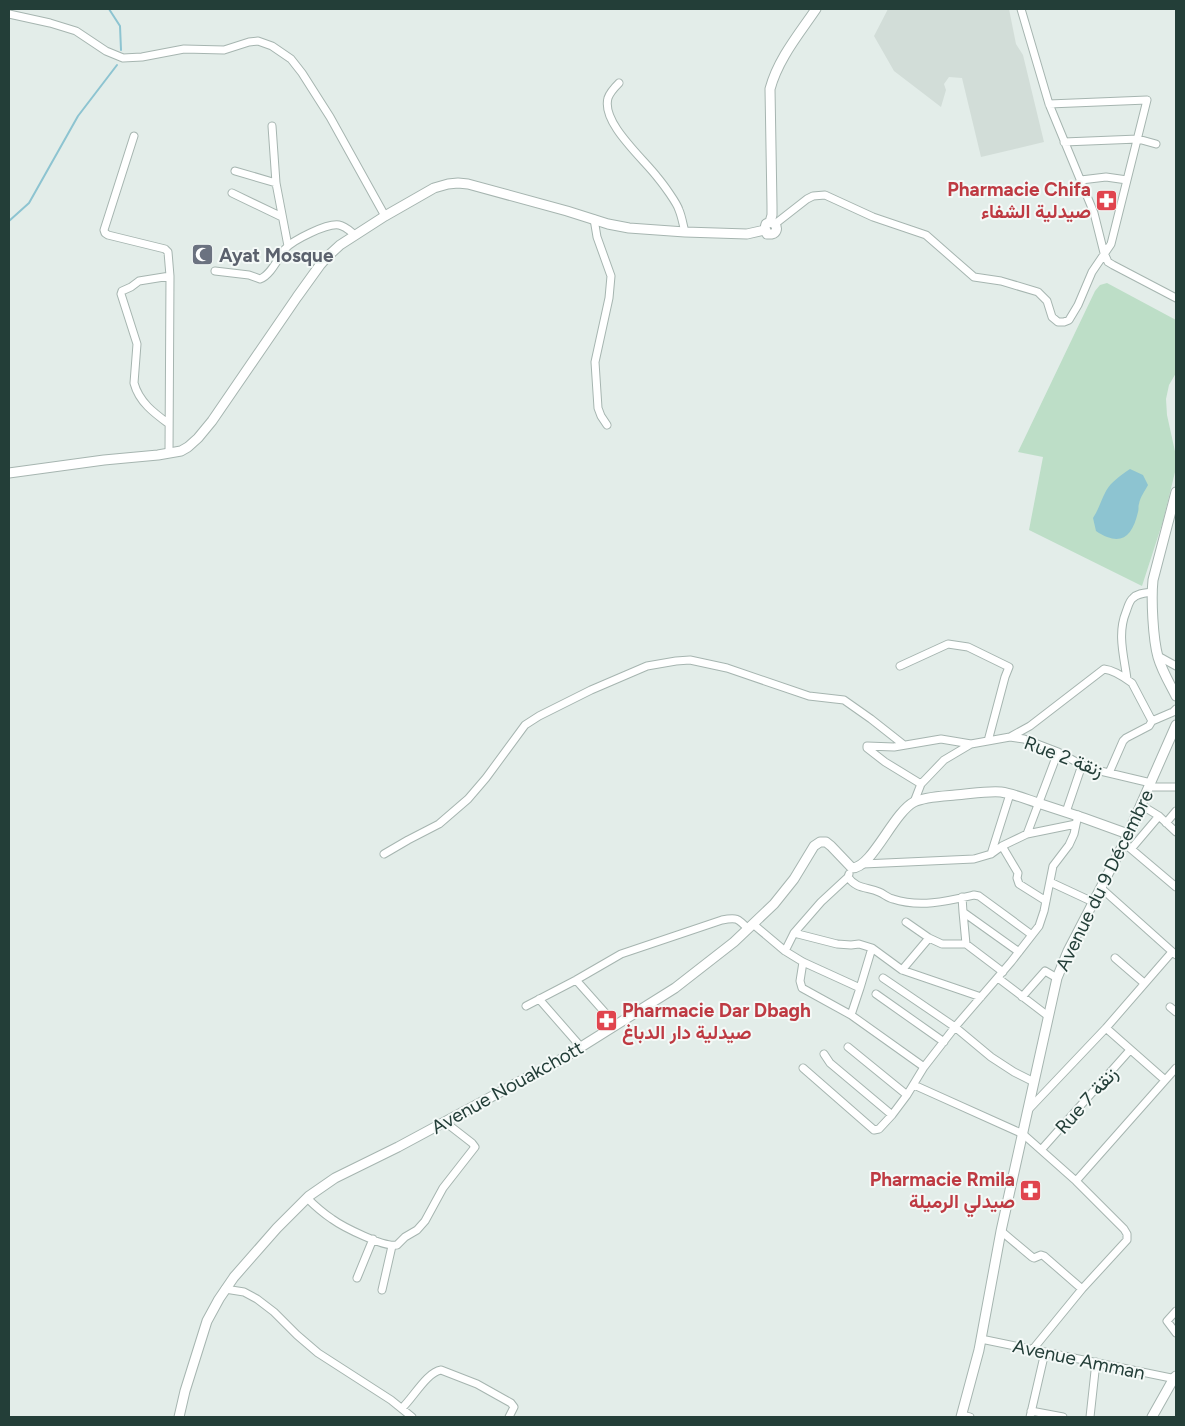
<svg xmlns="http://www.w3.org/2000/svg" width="1185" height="1426" viewBox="0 0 1185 1426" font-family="Figtree,Vazirmatn,sans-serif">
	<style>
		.built { fill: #d2ddd8 }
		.green { fill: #bddec7 }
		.water { fill: #8dc4d1 }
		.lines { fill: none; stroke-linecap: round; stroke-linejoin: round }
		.stream { stroke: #8dc4d1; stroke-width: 2 }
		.minor-casing { stroke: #a6b5b0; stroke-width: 9 }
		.tertiary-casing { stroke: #a6b5b0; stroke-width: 11 }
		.minor { stroke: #fff; stroke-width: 7 }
		.tertiary { stroke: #fff; stroke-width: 9 }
		.labels { text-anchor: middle; stroke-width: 4; stroke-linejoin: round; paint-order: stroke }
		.health-label { font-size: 19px; font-weight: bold; fill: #be3a42; stroke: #f4f9f7; text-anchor: end }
		.worship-label { font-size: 19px; font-weight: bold; fill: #5b616d; stroke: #f4f9f7; text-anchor: start }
		.street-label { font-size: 19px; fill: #233e38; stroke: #f4f9f7 }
	</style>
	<rect width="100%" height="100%" fill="#e3ede9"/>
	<path class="built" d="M888,9H1009L1016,44L1023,55L1044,142L981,157L962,78L949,77L944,84L946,90L941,107L894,71L874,36Z"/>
	<path class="green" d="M1107,283L1176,320V373L1169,385L1166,399L1167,415L1176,456V468L1163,521L1142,586L1029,530L1043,457L1018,452L1095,291L1100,285Z"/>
	<path class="water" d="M1130,469L1143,475L1148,485C1145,491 1140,497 1139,504C1138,506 1139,509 1138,512C1132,538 1120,547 1096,531L1093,518C1099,509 1101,500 1106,491C1111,482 1121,475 1130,469Z"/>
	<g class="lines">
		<path class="stream" d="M109,9L120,26L121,50
			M9,221L29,203L78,116L117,65"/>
		<defs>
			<path id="minor" d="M1021,9L1049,104L1094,213L1104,253L1108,262L1113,265L1176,298
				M9,14L50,23L76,31L106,51L123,58L142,57L184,49L224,50L249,42L258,41L272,46L291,59L302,73L330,117L385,216
				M619,83C615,87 610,92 608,98C601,123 644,159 658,178C663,184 677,203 679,210C682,217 683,225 685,232
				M272,126L276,183L288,246
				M134,136L104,230L105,233L108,235L165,249L168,252L170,276L169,453
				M1064,142L1138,139L1156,144
				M235,171L276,183
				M1081,180L1106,177L1127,180
				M232,193L282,217
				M594,219L597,237L611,276L609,298L595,362L598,408L601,416L607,425
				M775,224L807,199L813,196L825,195L873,217L926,235L974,277L1001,281L1038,292L1047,301L1052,317L1058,322H1064L1069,320L1078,305L1092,272L1111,244L1147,100L1049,104
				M215,271L249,275L260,279C271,275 278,258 285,249C293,240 327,223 339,225C345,226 350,231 355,235
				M169,424C154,413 139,402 134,383L137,344L121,294L122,291L131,287L139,281L170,276
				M1158,656L1176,666
				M900,666L948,644L968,647L1009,667L1005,677L988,741
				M1127,679C1124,656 1117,634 1126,612C1128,607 1129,601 1133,598C1138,593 1145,593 1152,592
				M1010,737L1030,726L1104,669C1114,670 1124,677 1132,683L1152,721
				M1109,773L1123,741L1126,738L1149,726L1152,721L1173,712L1176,709
				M921,784L885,762L867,748V746L894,747L941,739L971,744
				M1149,787H1176
				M914,802L921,784L944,760L971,744L1010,737L1024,739L1058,752L1082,765L1092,769L1151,783
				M1141,805L1159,816L1176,832
				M1066,812L1082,765
				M1166,823L1176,811
				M1027,834L1058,752
				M1124,843L1176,887
				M1002,846L1018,873L1017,878L1019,884L1046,901
				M1131,849L1159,816
				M384,854L408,840L439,824L468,799L486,778L525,725L539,716L591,690L647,666L676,661L690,660L727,668L809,696L844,700L871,719L904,745
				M991,854L1010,794
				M863,864L974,859L991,854L1002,846L1027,834L1076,824
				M849,874L848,877C856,889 867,887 879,892C884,894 888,898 893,899C920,908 948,901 974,895L979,896L1032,935
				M848,877L821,902L794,933L837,944L851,945L859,944L872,948L902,970L981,997
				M1050,882L1093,902
				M1101,888L1176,955
				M962,897L963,912L1019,952
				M963,912L966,944
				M906,922L929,938L942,944H966L1003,972
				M753,924L785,951L803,962L860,988L872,948
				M785,951L794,933
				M1115,958L1144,983
				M803,962L800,981L802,988L851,1015L924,1067
				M902,970L929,938
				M883,978L955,1027L991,1057L1014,1072L1034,1082
				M998,978L1048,1016
				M576,980L616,1025
				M876,994L944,1042
				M1022,997L1045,971L1057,978
				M539,999L581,1047
				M526,1006L576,980L621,954L722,920C736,917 738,918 748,929
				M1170,1007L1176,1012
				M851,1015L860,988
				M1106,1028L1165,1080
				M848,1047L907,1095L924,1067L955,1027L1011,962L1039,926L1044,911L1053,866L1069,845L1074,834L1078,815
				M824,1054L830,1063L892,1115L907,1095
				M803,1068L874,1130L879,1129L892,1115
				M914,1085L1023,1134L1076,1181L1124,1229L1127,1234V1240L1082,1289L1033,1349
				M1029,1109L1106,1028L1172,952
				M1041,1150L1130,1050
				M1076,1181L1176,1068
				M307,1198C315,1206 323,1213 332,1219C343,1227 385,1248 397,1245L405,1237L417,1230L425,1221L443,1188L475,1147L472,1143L445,1122
				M1001,1231L1032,1257L1034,1258L1041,1255L1044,1256L1082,1289
				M357,1278L373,1239
				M225,1289L244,1292L257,1299L274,1312L297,1335L318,1353L391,1400L412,1417
				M382,1290L392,1246
				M1176,1311L1167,1321L1176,1333
				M981,1339L1176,1379
				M402,1408C413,1398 427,1372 441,1370L477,1384L511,1403L514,1407L509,1417
				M1031,1411L1063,1417
				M962,1415L970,1417
				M1030,1417L1045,1352
				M1090,1417L1096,1362"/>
			<path id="tertiary" d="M770,222L775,224C778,229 776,233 772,234H767L765,228L766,224L770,222L772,215V206L770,89C778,59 799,34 816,9
				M9,473L104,460L158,455L181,451L188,447L198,438L212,421L297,297L320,265L328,256L340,245L385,216L434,188L448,184L458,183L468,184L567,211L608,224L629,228L685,232L747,234L765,230
				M1176,492L1153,580C1151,599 1153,639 1158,657C1162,671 1170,684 1176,696
				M179,1417L185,1391L207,1321L219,1299L234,1277L277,1228L309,1196L335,1178L398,1147L565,1057L675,988L734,942L774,904L794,879L814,846L820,842H826L831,846L852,868C872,868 893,813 914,802C923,797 944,796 955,795C970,794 985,791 1001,792C1015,794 1028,800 1041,804C1070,813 1099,823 1128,834
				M961,1417L979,1350L1001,1231L1057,978L1068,951L1124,843L1176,725
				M1152,1417L1174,1378L1176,1376"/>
		</defs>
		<use href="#minor" class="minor-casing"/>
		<use href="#tertiary" class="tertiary-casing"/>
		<use href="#minor" class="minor"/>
		<use href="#tertiary" class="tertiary"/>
	</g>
	<defs>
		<symbol id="pharmacy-square" viewBox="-11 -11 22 22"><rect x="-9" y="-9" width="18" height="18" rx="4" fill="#e0444e" stroke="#f4f9f7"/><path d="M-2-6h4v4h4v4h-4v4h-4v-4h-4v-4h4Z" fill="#fff"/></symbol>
		<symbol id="mosque-square" viewBox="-11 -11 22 22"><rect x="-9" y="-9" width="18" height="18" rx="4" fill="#6b7280" stroke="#f4f9f7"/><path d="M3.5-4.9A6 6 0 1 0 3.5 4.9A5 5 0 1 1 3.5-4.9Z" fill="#fff"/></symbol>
	</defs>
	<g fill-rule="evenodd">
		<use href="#pharmacy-square" x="1094" y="188" width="25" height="25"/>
		<use href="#mosque-square" x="190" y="242" width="25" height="25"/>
		<use href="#pharmacy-square" x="594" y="1008" width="25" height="25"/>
		<use href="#pharmacy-square" x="1018" y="1178" width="25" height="25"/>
	</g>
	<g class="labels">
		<g class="health-label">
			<text x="1091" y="196">Pharmacie Chifa<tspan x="1091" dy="22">صيدلية الشفاء</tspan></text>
			<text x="622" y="1017" text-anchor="start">Pharmacie Dar Dbagh<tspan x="622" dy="22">صيدلية دار الدباغ</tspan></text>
			<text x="1015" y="1186">Pharmacie Rmila<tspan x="1015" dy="22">صيدلي الرميلة</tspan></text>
		</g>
		<g class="worship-label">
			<text x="219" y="262">Ayat Mosque</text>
		</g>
		<g class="street-label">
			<text transform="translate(1064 756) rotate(21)" y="7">Rue 2 زنقة</text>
			<text transform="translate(1104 880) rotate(-64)" y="7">Avenue du 9 Décembre</text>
			<text transform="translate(507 1087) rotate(-29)" y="7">Avenue Nouakchott</text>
			<text transform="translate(1086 1100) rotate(-48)" y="7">Rue 7 زنقة</text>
			<text transform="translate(1079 1359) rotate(12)" y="7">Avenue Amman</text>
		</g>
	</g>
	<rect width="1185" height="1426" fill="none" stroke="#233e38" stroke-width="20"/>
</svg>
